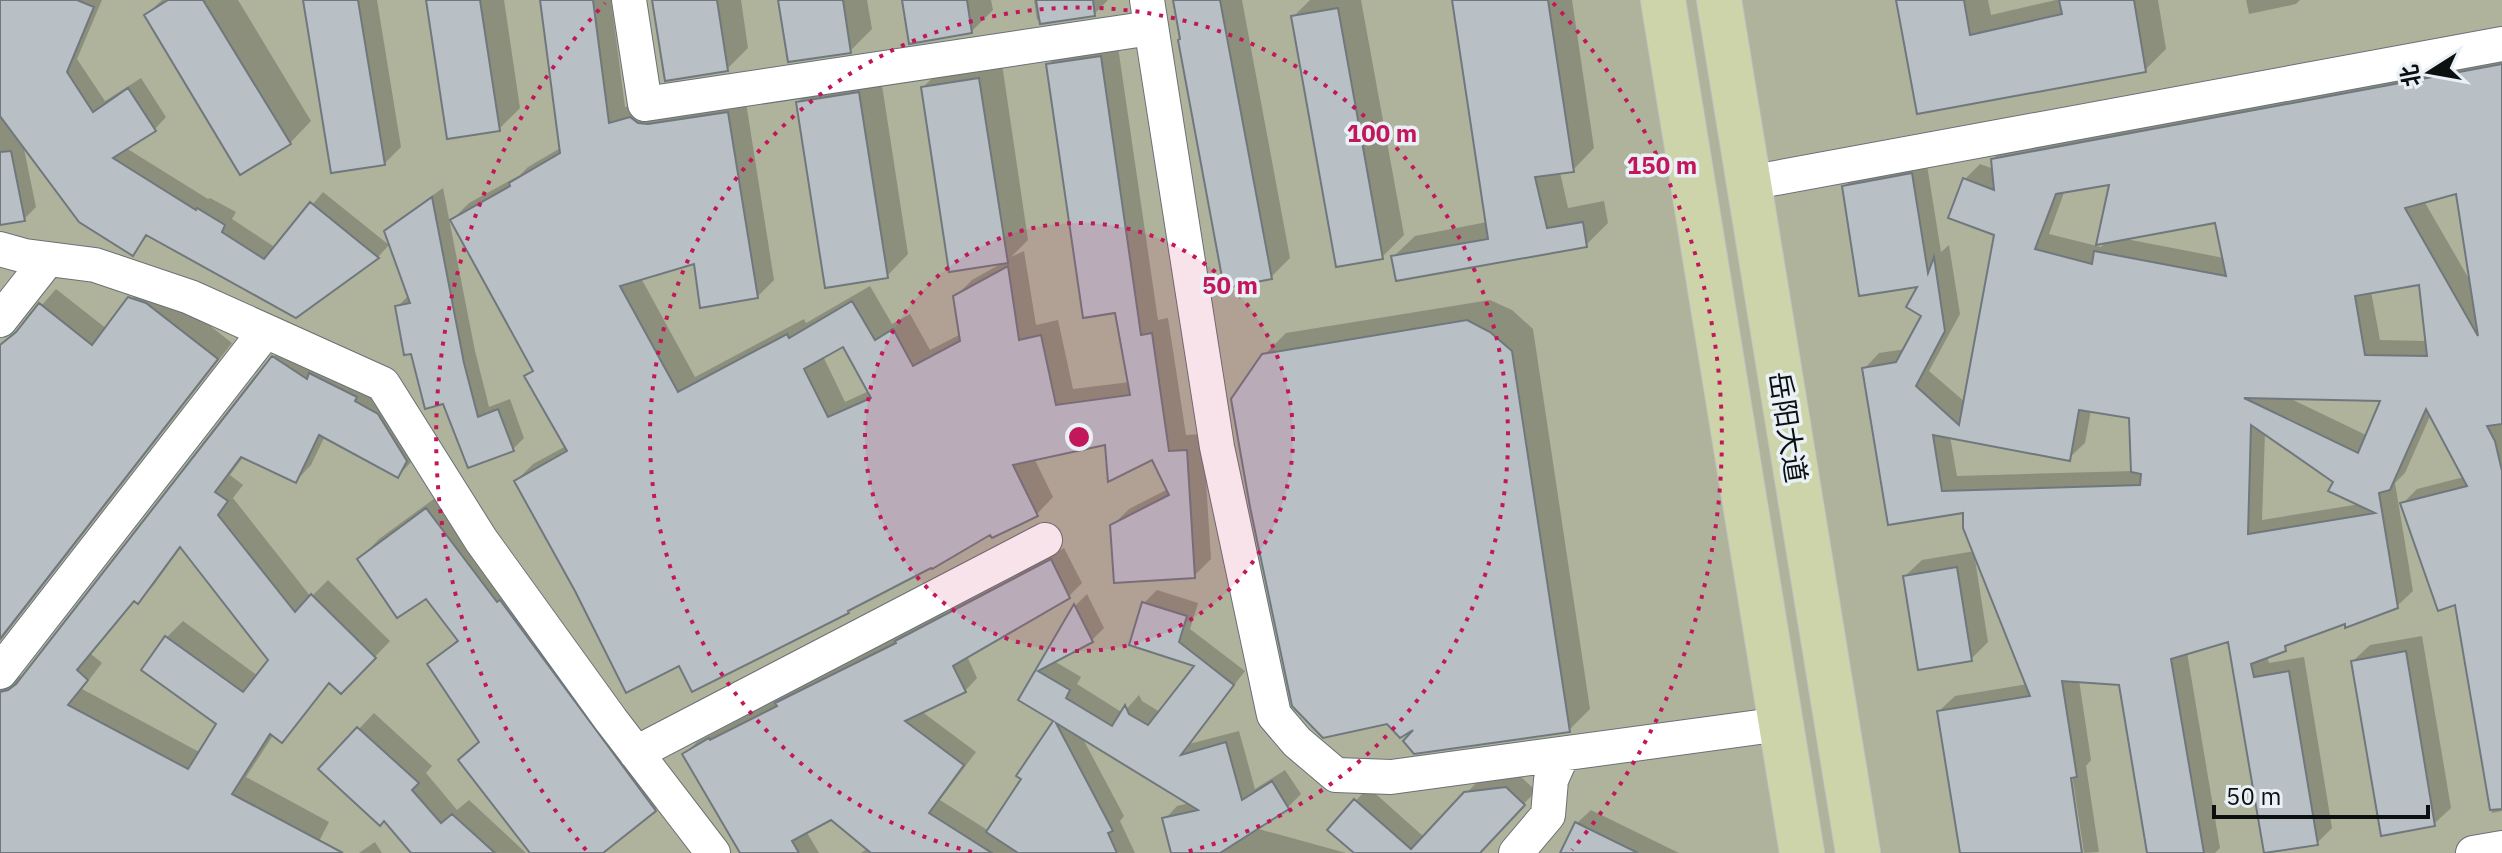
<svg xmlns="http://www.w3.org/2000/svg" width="2502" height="853" viewBox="0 0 2502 853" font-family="'IBM Plex Sans','Noto Sans SC',sans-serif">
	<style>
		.green { fill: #afb39c }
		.shadow { fill: #0003; fill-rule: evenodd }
		.building { fill: #b8c0c5; stroke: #70787d; stroke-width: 2; fill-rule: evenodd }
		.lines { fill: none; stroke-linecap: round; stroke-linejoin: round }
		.minor-casing { stroke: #697176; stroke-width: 36 }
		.major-casing { stroke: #c0c1c1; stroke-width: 46 }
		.minor { stroke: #fff; stroke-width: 34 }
		.major { stroke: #ced4aa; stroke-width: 44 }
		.ring { fill: none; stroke: #c2185b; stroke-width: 4; stroke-dasharray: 4 8 }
		.labels { text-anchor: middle; stroke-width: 7; stroke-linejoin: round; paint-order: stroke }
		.street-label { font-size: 28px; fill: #0d1011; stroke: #e9f1f7 }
		.centre { fill: #c2185b; stroke: #e9f1f7; stroke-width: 4 }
		.ring-label { font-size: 24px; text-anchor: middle; font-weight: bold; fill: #c2185b; stroke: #e9f1f7; stroke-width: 7; stroke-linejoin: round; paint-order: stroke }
	</style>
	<rect width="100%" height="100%" fill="#dce4e9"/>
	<path class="green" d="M0,0H2502V853H0Z"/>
	<path class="shadow" d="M0,0H102L77,59L105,101L141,78L166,117L155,129L126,148L208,199L210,198L236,212L232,219L276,248L323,192L389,245L378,257L296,316L149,234L133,253L23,144L36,207L24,219L0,223Z
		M162,0H238L311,121L290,143L146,15Z
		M305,0H377L401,147L384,164Z
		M428,0H504L520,108L499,129Z
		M542,0H611L625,107L647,101L745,96L774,280L757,297L695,262L641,278L695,377L804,319L806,323L870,286L892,324L910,314L930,350L961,334L955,297L972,280L1004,262L923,87L945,66L1001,57L1028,240L1011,257L1024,251L1036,325L1058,320L1073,389L1130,382L1117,310L1048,65L1065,48L1117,40L1158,320L1168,318L1186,435L1203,434L1211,559L1194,576L1112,526L1129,509L1168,489L1152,458L1107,443L1034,458L1053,497L1037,514L991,532L854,605L848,611L680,664L577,590L516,481L533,464L566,446L527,376L534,369L452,220L469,203L520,175L528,167L562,147ZM844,344L869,391L845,402L823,356Z
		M655,0H741L748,48L727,69Z
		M780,0H867L872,29L850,51Z
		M904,0H991L993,10L971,32Z
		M1034,0H1108L1094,14L1037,20Z
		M1173,0H1242L1290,258L1271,277Z
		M1310,0H1361L1404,235L1382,257L1293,17Z
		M1454,0H1572L1594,148L1573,170L1560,172L1568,208L1604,201L1608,223L1586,245L1393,257L1415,236L1487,222Z
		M1898,0H1988L1991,15L2056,0H2158L2166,49L2145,70L1918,112Z
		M2246,0H2300L2296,4L2249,14Z
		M2502,53V811L2492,813L2456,602L2402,504L2417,489L2464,477L2431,414L2405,473L2395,483L2413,591L2397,606L2292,641L2285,649L2267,656L2269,663L2304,657L2332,828L2317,843L2229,640L2187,652L2220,848L2215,853H2149L2121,683L2079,680L2091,760L2086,766L2099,852L2084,853L2071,768L2067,769L2080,853H1962L1939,711L1955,696L2028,684L1974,553L1988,642L1971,659L1905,576L1922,560L1975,551L1965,510L1889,523L1864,369L1879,353L1906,349L1924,315L1920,284L1844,187L1860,172L1926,159L1941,252L1949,245L1960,314L1929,371L1965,402L1996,234L1965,179L1980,164L1994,169L1993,159L2008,144ZM2112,182L2107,241L2101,247L2049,234L2065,190ZM2457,192L2472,284L2424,201ZM2216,220L2224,258L2121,238ZM2421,282L2427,341L2380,340L2371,291ZM2287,397L2383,399L2368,436ZM2091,410L2131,417L2133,471L1957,476L1950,436L2069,458L2085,443ZM2265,432L2335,481L2360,504L2262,520Z
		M880,72L908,254L887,276L798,102L819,81Z
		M443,188L475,351L489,407L510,399L524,438L513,449L445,402L412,351L397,307L409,295L387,231L398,220Z
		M146,283L162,288L232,343L0,641V353L56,289L107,329Z
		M1490,300L1512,310L1533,329L1590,709L1569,730L1421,723L1264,355L1286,333Z
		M289,341L371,381L413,460L398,476L325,436L311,465L296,481L244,456L230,475L243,485L233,498L311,597L328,580L390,641L357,676L331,682L282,740L274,734L246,777L329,822L313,853H0V668L13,677L24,676L273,357ZM182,546L271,660L258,676L183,621L167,637L143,669L219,724L201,753L82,689L102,663L91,654L135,600L137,602L153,586Z
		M446,490L674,790L655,810L596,853H532L461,760L481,740L430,665L458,639L427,596L360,559L379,539Z
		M1064,548L1082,583L1069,596L967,656L977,678L965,691L921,711L976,752L940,800L989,831L1024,779L1055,721L1020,699L1075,606L1087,594L1104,628L1092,640L1054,661L1081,677L1077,684L1123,713L1139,695L1142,701L1160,712L1197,665L1131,644L1144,603L1157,590L1198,603L1190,629L1245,671L1189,744L1239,731L1255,789L1285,770L1301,794L1288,807L1255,828L1346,853H1173L1165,819L1177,806L1190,803L1082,737L1124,816L1120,821L1135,853H861L868,848L832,817L806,831L819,853H743L685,754L697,742Z
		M2422,636L2451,808L2434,824L2353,661L2370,645Z
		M374,713L432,766L426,773L457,810L469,800L526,853H435L384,818L321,769Z
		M1519,775L1536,791L1478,853H1357L1330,830L1368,787L1424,837L1479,780Z
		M1591,810L1679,853H1562L1577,823Z
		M375,842L382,853H359Z"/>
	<path class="building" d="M0,0H77L94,7L67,72L93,112L128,88L156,131L113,158L196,210L197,208L225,225L222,232L264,259L310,202L379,258L296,318L146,235L133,256L79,222L0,116Z
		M168,0H203L291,144L240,175L144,15Z
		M303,0H358L385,165L331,173Z
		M426,0H480L500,131L447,139Z
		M540,0H593L609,123L630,117L638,123L648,124L728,112L758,298L700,308L694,264L620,286L678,392L787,334L789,338L852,301L875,340L893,329L913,366L960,341L953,296L1008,266L1019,340L1041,335L1056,405L1130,395L1115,313L1083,318L1046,64L1101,56L1141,335L1152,333L1169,451L1187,450L1195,578L1114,583L1110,525L1169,495L1152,460L1108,482L1105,445L1013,465L1038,516L992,538L990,535L932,569L931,568L848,611L849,613L692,692L679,666L626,693L575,591L514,481L567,451L524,376L533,371L450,220L510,186L509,183L560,153ZM843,347L871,398L828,417L804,369Z
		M652,0H717L728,71L665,81Z
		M778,0H843L851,53L788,62Z
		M902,0H967L972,33L909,44Z
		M1036,0H1093L1095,16L1040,24Z
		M1173,0H1220L1272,279L1224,288L1178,40L1180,39Z
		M1452,0H1548L1574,172L1535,177L1547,228L1583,222L1587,247L1396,281L1391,256L1488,239Z
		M1896,0H1964L1970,35L2062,14L2059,0H2134L2146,72L1917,114Z
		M1338,8L1383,259L1336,267L1291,16Z
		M2502,64V424L2487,426L2495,441L2502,471V809L2490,810L2455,605L2438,611L2400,503L2467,486L2426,409L2390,490L2379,493L2398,608L2345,628V624L2285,646L2286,651L2251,664L2254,677L2289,671L2318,845L2264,853L2228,642L2171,659L2204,853H2147L2119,685L2062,681L2077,777L2071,778L2082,853H1960L1937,711L2030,696L1963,528V513L1888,525L1862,368L1896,362L1921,316L1906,307L1917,287L1859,296L1842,186L1912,173L1928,273L1934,257L1945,331L1916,386L1959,425L1994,235L1948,218L1963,178L1994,190L1991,159ZM2109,185L2096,245L2215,223L2226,276L2094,251L2092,264L2035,249L2056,194ZM2456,194L2478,336L2405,208ZM2419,285L2427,356L2365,355L2355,296ZM2244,398L2380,401L2358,453ZM2079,410L2129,418L2131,472L2141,474L2140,485L1942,491L1933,435L2070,461ZM2251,425L2333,482L2328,491L2375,513L2248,534Z
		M979,78L1008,263L949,272L921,87Z
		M859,92L888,278L825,288L796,102Z
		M11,151L25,221L0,225V152Z
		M432,197L464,363L478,417L498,409L514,451L468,468L443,404L425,409L411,354L404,355L395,306L410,303L384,231Z
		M128,297L146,303L218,359L0,639V345L16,332L39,303L92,345Z
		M1467,320L1490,332L1512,351L1570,732L1414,754L1403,741L1413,730L1400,738L1387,724L1323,738L1292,706L1250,507L1231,399L1262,354Z
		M272,356L307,379L309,373L357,397L355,401L378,414L407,461L398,478L319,435L296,483L241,457L215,492L228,501L218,515L295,612L311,594L376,658L341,694L329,683L282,743L270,734L232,794L343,853H0V692L8,690L16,684ZM180,547L268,660L243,692L165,636L141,670L216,724L188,769L68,705L88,680L77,670L134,601L138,604Z
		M426,508L497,602L500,600L656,811L603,853H530L458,760L479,742L427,664L458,641L426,599L397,618L357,559Z
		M1051,559L1070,598L953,666L966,692L905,721L964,765L929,813L992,853H871L831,820L792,841L799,853H740L682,754L709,738L710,740L777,706L775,703L896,643L895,641Z
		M1957,567L1972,661L1918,670L1903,576Z
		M1142,602L1187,616L1179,642L1234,685L1181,755L1226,742L1242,800L1272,781L1289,809L1220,853H1171L1162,818L1198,810L1056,723L1113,831L1108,833L1117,853H1018L986,832L1021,779L1016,776L1053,721L1018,700L1074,604L1093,642L1038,671L1070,690L1066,698L1112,726L1125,705L1129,714L1148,725L1194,666L1129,645Z
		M2406,651L2435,826L2381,836L2351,661Z
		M357,727L419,783L412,790L441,823L452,814L495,853H411L384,821L380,826L318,769Z
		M1506,787L1525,805L1480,853H1354L1327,830L1354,799L1411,849L1464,792Z
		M1575,822L1638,853H1560Z"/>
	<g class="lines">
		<defs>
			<path id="minor" d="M629,0L645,104L1151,28
				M1147,0L1217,447L1274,715L1297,742L1336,775L1391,777L1781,724
				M1749,183L2502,44
				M0,249L25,256L95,265L190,297L383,384L481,540L611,720L713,853
				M0,320L48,259
				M0,672L264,333
				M636,753L1045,540
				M1516,853L1548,815L1551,780L1562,755
				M2473,853L2502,848"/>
			<path id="major" d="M1663,0L1802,853
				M1719,0L1858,853"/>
		</defs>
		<use href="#minor" class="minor-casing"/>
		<use href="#major" class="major-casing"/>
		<use href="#minor" class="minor"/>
		<use href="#major" class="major"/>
	</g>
	<circle cx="1079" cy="437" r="214" fill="#c2185b" fill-opacity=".12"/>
	<g class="ring">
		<circle cx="1079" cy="437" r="214"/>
		<path d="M972 852A429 429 0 1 1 1186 852"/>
		<path d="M586 850A643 643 0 0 1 605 3M1553 3A643 643 0 0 1 1572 850"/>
	</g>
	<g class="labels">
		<g class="street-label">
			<text transform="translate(1788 427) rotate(81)" y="10">岳阳大道</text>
		</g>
	</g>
	<circle cx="1079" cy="437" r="12" class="centre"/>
	<g class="ring-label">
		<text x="1382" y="142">100 m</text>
		<text x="1662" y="174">150 m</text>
		<text x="1230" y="294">50 m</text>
	</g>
	<g transform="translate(2430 72) rotate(259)" stroke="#e9f1f7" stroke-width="6" paint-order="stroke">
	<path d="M0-6L14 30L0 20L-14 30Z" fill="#0d1011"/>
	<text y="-12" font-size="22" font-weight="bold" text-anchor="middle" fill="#0d1011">北</text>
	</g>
	<path d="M2214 805v12h214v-12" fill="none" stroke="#0d1011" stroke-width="4"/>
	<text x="2226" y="805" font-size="24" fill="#0d1011" stroke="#e9f1f7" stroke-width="6" paint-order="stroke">50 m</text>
</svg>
